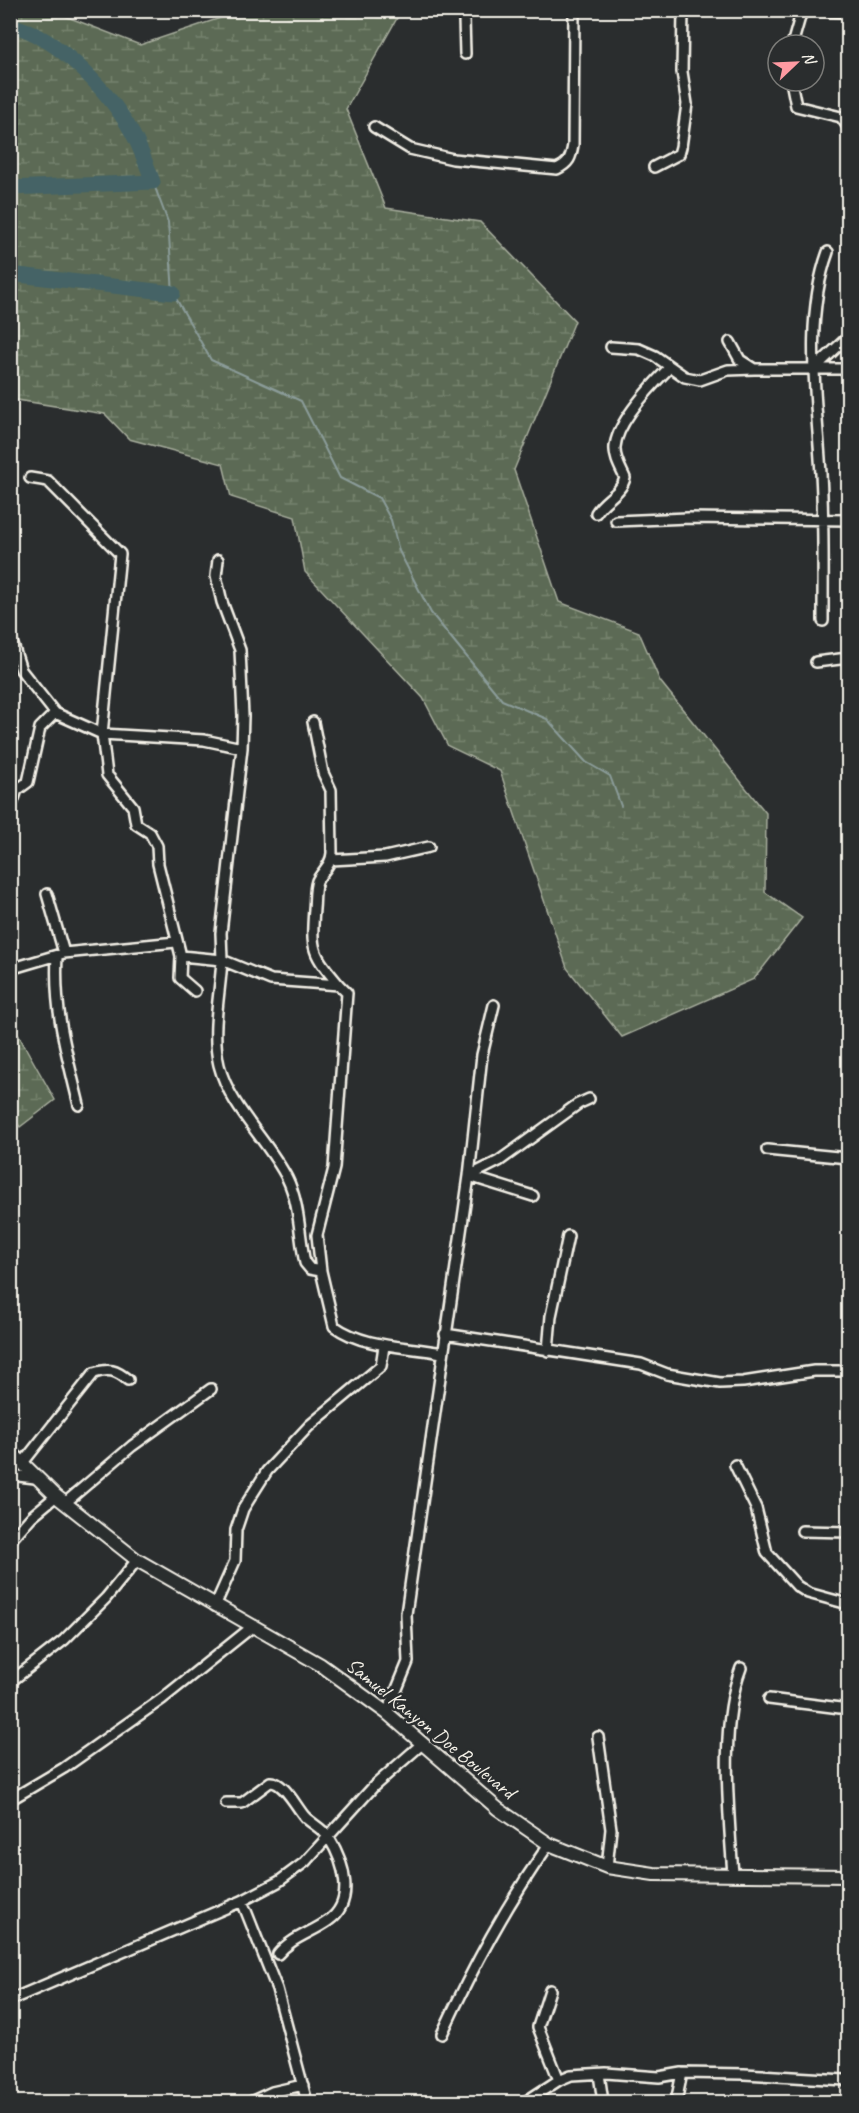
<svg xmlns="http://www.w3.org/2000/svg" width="859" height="2113" viewBox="0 0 859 2113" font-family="Caveat,sans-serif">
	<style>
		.wetland { fill: url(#wetland-marsh); stroke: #a8ae9e; stroke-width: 1.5 }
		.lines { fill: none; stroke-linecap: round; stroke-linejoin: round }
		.stream { stroke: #8b9c9a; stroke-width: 2 }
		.river { stroke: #456466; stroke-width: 15 }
		.minor-casing { stroke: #f4f1e8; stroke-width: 14 }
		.tertiary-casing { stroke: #f4f1e8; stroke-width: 16 }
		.minor { stroke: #2a2d2e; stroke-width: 9 }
		.tertiary { stroke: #2a2d2e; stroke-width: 12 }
		.labels { text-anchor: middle; stroke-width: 5; stroke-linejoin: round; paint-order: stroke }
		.street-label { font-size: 21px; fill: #f4f1e8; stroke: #2a2d2e }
	</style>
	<defs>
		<pattern id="wetland-marsh" width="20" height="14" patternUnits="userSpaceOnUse" patternTransform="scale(1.5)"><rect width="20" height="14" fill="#5c6b54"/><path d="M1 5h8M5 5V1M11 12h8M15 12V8" fill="none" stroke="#74816d"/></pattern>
	</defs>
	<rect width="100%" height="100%" fill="#2a2d2e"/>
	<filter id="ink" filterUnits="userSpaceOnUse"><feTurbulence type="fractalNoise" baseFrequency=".0167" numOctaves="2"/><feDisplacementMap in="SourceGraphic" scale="12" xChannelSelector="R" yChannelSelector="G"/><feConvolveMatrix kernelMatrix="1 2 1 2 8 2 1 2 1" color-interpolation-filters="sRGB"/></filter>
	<g filter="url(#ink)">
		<path class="wetland" d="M10,11H52L140,45L241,11H401L346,109L386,208L480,222L575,321L514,470L559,602L639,632L660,681L766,813L765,892L802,918L754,979L622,1037L567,968L500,771L448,746L423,698L305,572L295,517L231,497L223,464L129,439L105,414L11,399Z
			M10,1020L55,1100L20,1127L11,1115Z"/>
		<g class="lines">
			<path class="stream" d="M153,182L168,222L173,293L211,360L301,401L340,478L379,498L391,520L399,551L431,613L502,700L547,719L586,762L610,776L621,806"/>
			<path class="river" d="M10,25C59,36 114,96 136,140C142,153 148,168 153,182L10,188
				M10,274L173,293"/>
			<defs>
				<path id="minor" d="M803,10L848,12
					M792,45L802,10
					M465,54L464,19L467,10
					M791,81L796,106L841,117L848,127
					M374,127L410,149L453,159L557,169C569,163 571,158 573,145L574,10
					M654,167L679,154L681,147L687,104L682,72L683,10
					M611,347L639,349L655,356L685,377L700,380L728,370L754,369L740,360L730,342
					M815,368L848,337
					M754,369H848
					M30,478L48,481L120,554L102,734L107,775L133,807L136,824L150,833L157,846L158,864L181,956L222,960C220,995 211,1031 219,1065C230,1108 267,1139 287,1178C300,1204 299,1236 305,1263L310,1269L321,1271L334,1326C364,1348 407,1346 442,1353
					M596,513C604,499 621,494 625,478C621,469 614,458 615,447C617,422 653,384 670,367
					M616,521L688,518L848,520
					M218,560L216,576L222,602L240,650L243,716L242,748L221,933L222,960L271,980L339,985L347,993L334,1168L317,1235L321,1271
					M823,621C823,572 824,523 821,474C817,402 803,321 828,252
					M10,635L21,670L55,713L102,734L204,740L242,748
					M816,662L848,658
					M313,722L323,773L331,790L332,853C331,866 322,871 317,881C314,890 315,900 314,909C311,950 312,953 339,985
					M10,810L17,790L28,782L40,728L55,713
					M331,860L385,857L429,847
					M47,894L64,953
					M57,956C54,1011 66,1051 79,1105
					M181,956L180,978L195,991
					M10,969L64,953L176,942
					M767,1150L848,1158
					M469,1176L499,1161L578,1104L589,1099
					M469,1176L533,1196
					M445,1334L641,1364L667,1374L720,1383L743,1382L814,1371H848
					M548,1351L551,1316L568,1236
					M22,1464L94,1373C109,1368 116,1370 128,1380
					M735,1465L756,1508L767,1553L797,1586L808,1593L848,1604
					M10,1475L35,1478
					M65,1503L132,1446L211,1389
					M802,1531L848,1532
					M10,1541L32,1516L56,1496
					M215,1606L235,1561L236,1530L243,1509L267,1471L309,1426L381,1366L384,1346
					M14,1679L64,1640L106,1598L137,1560
					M769,1699L848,1709
					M387,1713L408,1662L406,1614L469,1176L482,1055L494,1005
					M598,1737L611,1829L607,1867
					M10,1800L64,1768L162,1699L252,1627
					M226,1803H242L270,1782C284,1781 296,1807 305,1817C312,1824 323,1829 329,1838C344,1862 356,1902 328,1921C311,1933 291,1938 278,1954
					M733,1875C729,1814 719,1725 741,1668
					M242,1901L277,1989L307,2102
					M550,1990L538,2027L559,2080
					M10,2000L242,1901L278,1882L305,1862L374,1786L423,1743
					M442,2034C474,1965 505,1907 549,1844
					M599,2074L603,2102
					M250,2102L272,2092L303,2085
					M525,2102L559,2080L571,2075L606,2073L659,2077L682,2073L744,2074L845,2080L848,2083
					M676,2102L682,2073"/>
				<path id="tertiary" d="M10,1451L56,1496L137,1560L321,1665L387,1713L498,1809L549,1844L607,1867L654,1874L848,1876"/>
			</defs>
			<use href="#minor" class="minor-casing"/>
			<use href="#tertiary" class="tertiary-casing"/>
			<use href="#minor" class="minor"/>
			<use href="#tertiary" class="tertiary"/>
		</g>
	</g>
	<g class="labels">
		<g class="street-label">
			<text transform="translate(431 1728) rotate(39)" y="7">Samuel Kanyon Doe Boulevard</text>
		</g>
	</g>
	<rect width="859" height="2113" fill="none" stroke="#2a2d2e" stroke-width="36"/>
	<rect x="18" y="18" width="823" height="2077" fill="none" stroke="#f4f1e8" stroke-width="2" filter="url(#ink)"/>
	<g transform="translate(796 63) rotate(67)"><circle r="28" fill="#2a2d2e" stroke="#7b7b78" stroke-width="1.5"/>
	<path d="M0-4.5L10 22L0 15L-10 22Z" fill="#ff9aa2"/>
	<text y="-9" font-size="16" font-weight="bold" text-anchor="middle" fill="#f4f1e8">N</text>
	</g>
</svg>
